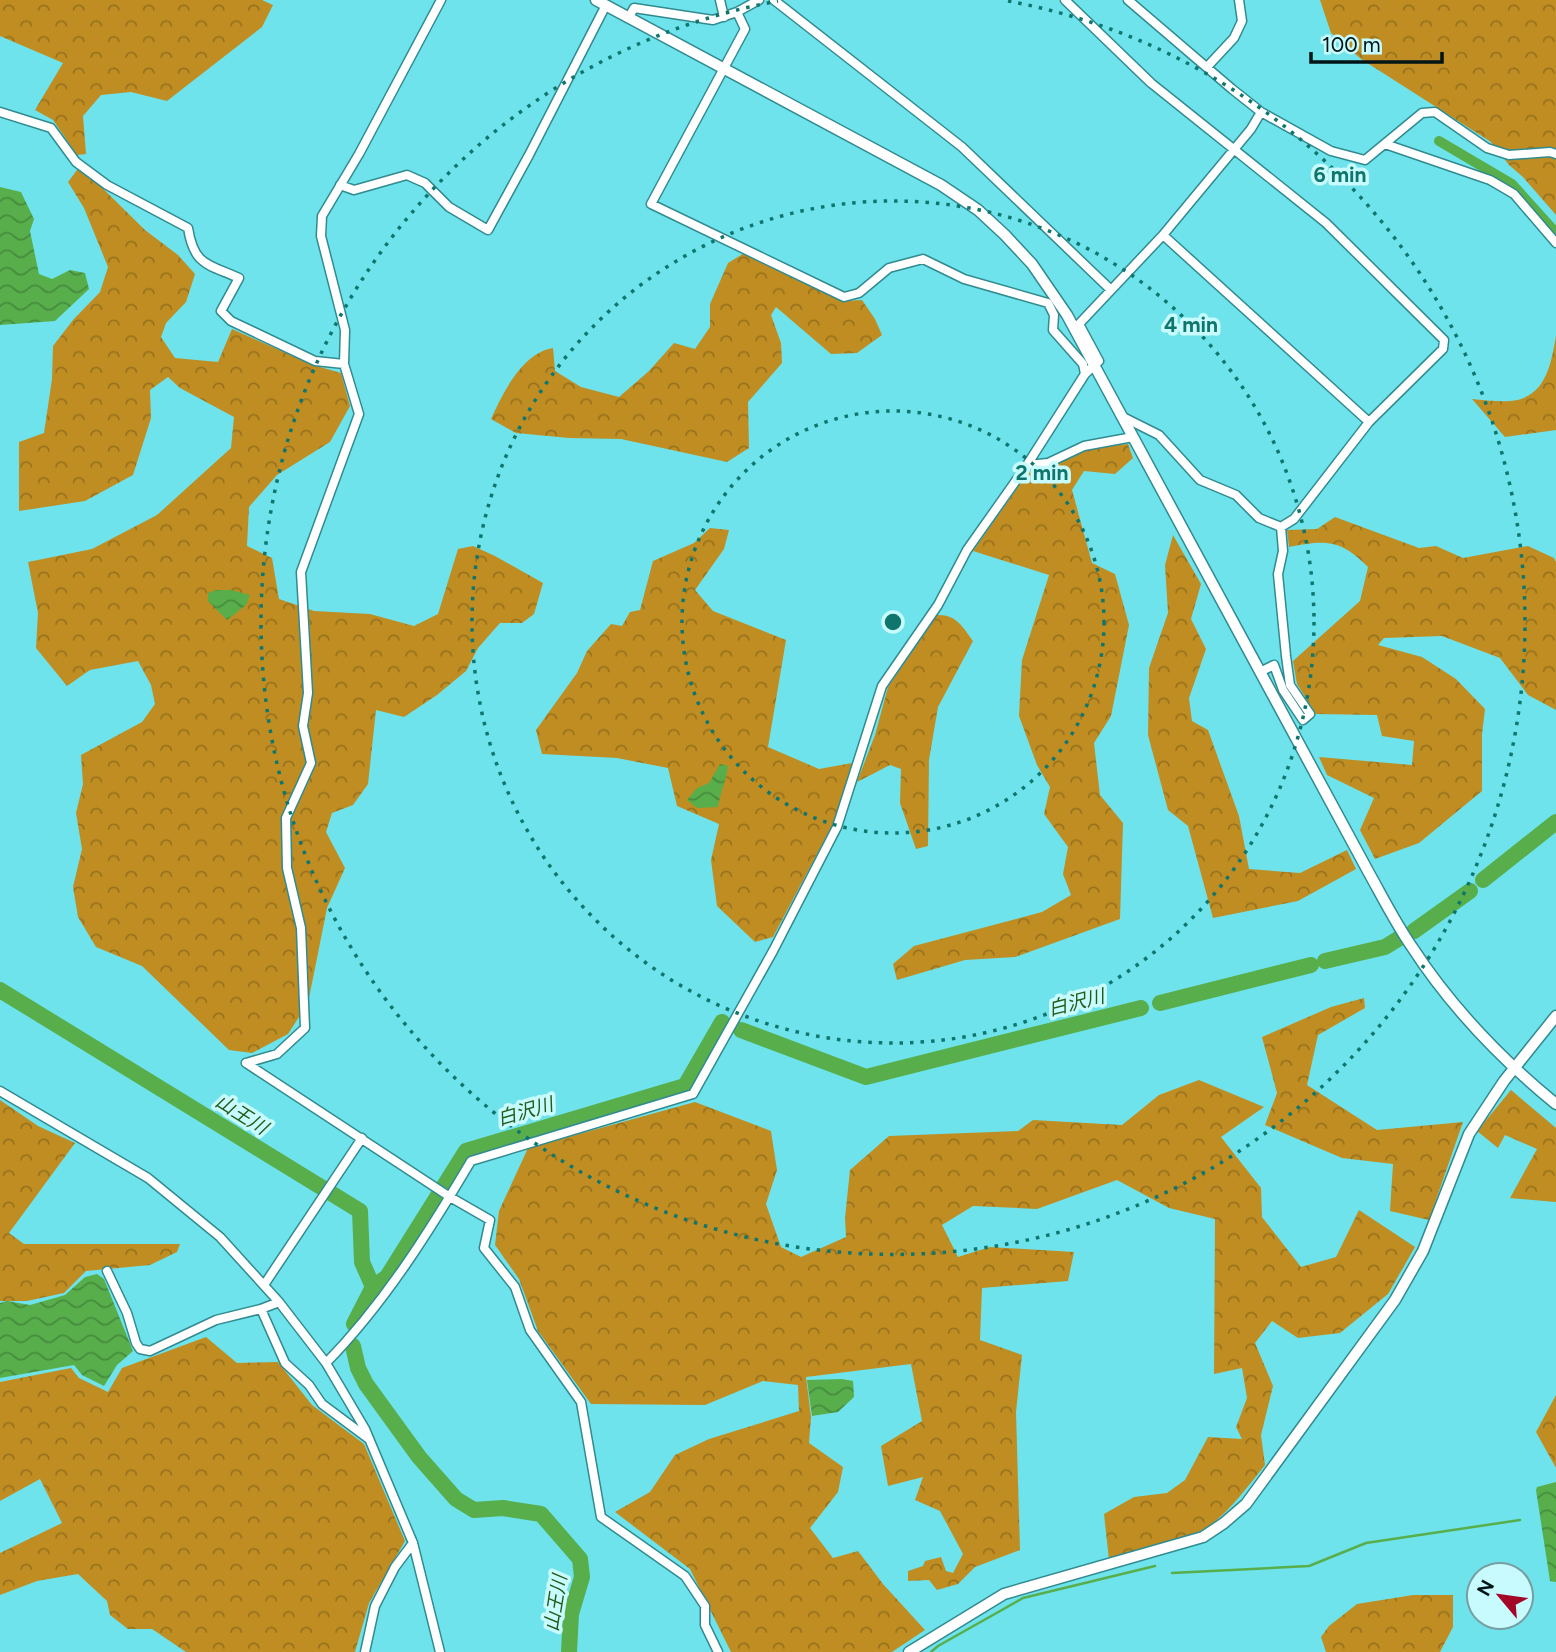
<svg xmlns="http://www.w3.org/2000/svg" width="1556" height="1652" viewBox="0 0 1556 1652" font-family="Figtree,'Noto Sans JP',sans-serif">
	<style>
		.forest { fill: url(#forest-crowns) }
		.water { fill: url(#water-waves) }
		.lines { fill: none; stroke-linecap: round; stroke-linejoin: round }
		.stream { stroke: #57ae4a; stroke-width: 2.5 }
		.canal { stroke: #57ae4a; stroke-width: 10 }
		.river { stroke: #57ae4a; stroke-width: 16 }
		.minor-casing { stroke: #308b91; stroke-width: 11 }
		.tertiary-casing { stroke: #308b91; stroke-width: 13 }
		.minor { stroke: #fff; stroke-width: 8 }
		.tertiary { stroke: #fff; stroke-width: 10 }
		.ring { fill: none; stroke: #0f766e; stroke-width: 3.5; stroke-dasharray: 3.5 7 }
		.labels { text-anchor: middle; stroke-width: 7; stroke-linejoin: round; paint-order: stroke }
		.water-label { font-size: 19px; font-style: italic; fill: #215b18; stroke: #c7fbfe }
		.centre { fill: #0f766e; stroke: #c7fbfe; stroke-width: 3.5 }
		.ring-label { font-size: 21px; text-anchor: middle; font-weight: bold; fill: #0f766e; stroke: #c7fbfe; stroke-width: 7; stroke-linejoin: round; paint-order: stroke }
	</style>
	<defs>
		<pattern id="forest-crowns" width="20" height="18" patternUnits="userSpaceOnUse" patternTransform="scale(1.75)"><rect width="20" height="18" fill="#bf8d22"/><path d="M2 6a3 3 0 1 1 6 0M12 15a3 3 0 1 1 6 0" fill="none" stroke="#99721d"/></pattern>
		<pattern id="water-waves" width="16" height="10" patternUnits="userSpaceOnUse" patternTransform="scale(1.75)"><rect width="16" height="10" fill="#57ae4a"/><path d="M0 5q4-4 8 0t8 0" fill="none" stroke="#468c3d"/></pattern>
	</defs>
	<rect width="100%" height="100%" fill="#6fe3eb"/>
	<path class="forest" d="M0,0H262L273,5L262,27L167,101L131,92L101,95L83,116L86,154L77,155L53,120L35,110L63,63L0,36Z
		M1320,0H1556V215L1523,177L1509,165L1491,142L1361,59L1331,33Z
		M80,166L145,230L178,255L195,274L186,302L166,323L161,337L175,358L218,362L232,329L313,365L341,373L350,406L330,442L277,475L249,507L247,546L272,558L279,599L314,611L370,614L414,626L438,614L458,549L473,546L495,556L543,583L534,614L522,623H500L478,648L466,671L437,695L404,717L376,710L368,784L353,805L332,813L326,832L345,868L327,908L308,1003L288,1034L252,1053L229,1050L142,966L96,947L78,917L73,887L82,849L76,813L83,784L81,755L142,722L155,704L151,685L138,661L90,670L67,686L36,648L38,613L28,562L92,549L157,515L231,448L234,417L180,388L168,377L150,390L151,418L133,475L85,501L19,511V442L44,433L52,379L53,346L73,320L100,292L108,267L84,208L68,182Z
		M746,252L844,301L862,300L875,319L882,335L857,353L831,354L776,307L771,315L781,343L782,363L748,402L749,448L727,462L621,439L569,438L516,433L491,419C503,393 522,353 553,348L555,371L581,387L619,397L649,371L674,343L695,349L710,327V304L728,263Z
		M1556,336V430L1505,437L1472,399C1484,400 1498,402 1510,401C1546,398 1551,364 1556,336Z
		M1128,444L1133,458L1115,474L1084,471L1072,490L1092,563L1115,574L1129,625L1111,716L1094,743L1100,795L1123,823L1120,919L1015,957L965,960L897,980L893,964L914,946L1042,912L1071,895L1063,874L1068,847L1044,814L1050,787L1037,765L1019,716L1022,660L1049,575L973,551L1029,471L1051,468L1084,449Z
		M1335,517L1419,548L1436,546L1463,558L1528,546L1554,558L1556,562V710L1528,695L1500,658L1442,636L1384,638L1378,645L1422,657L1456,679L1485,709L1482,734V791L1419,843L1375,859L1360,830L1374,798L1327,775L1319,757L1412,765L1414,741L1382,736L1377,715L1316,714L1297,684L1293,661L1360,601L1368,567C1340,539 1326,540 1289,547L1287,530L1317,529Z
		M710,528L729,530L724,549L695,590L713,611L786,640L768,747L819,769L852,763L835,820L773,937L755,942L717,906L711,860L719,824L677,806L668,768L617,758L542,754L536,730L577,673L587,651L611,624L622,626L630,612L640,610L653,561L694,543Z
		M1173,535L1201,584L1191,619L1206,649L1189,698L1192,721L1208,730L1239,816L1249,869L1300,873L1347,850L1356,869L1298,901L1213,918L1188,826L1168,810L1148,735L1149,668L1168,613L1165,565Z
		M937,615C956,614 963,627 973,641L938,707L929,760L928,846L916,849L900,803L901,769L890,765L857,782L875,735L888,687Z
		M1364,998L1365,1008L1318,1035L1307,1085L1377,1130L1463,1122L1429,1220L1390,1211L1393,1164L1342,1158L1265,1125L1277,1093L1262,1037L1331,1007Z
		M1199,1080L1264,1107L1221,1137L1261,1188L1262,1217L1301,1267L1336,1257L1359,1210L1415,1247L1388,1294L1340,1333L1298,1338L1272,1321L1255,1343L1273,1386L1261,1435L1265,1465C1248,1486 1231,1510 1209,1526C1189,1540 1135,1552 1109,1560L1104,1514L1134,1497L1167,1493L1185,1480L1208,1437L1242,1439L1236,1427L1247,1398L1242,1368L1214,1374L1215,1219L1169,1208L1117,1180L1037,1209L973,1206L942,1225L958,1257L990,1247L1074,1252L1068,1281L982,1288L980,1340L1022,1355L1016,1412L1020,1550L975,1567L958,1584L937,1590L929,1580L908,1581V1571L923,1566L925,1561L941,1557L946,1571L953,1573L963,1554L940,1511L915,1500L923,1477L888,1486L881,1446L922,1421L911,1364L806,1377L811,1417L809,1443L843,1467L838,1492L810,1528L833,1558L858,1551L883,1584L925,1630L892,1652H731L690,1569L615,1512L650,1492L675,1455L709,1439L799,1411L798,1385L763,1381L705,1405L591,1404L538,1331L519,1279L495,1245L499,1211L528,1148L695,1102L771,1131L777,1170L766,1204L781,1247L801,1257L846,1237L845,1218L850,1170L889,1136L1018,1131L1033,1120L1122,1125L1159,1095Z
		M1511,1090L1556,1128V1202L1510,1198L1537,1149L1505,1135L1498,1148L1477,1131Z
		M0,1100L38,1126L75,1143L9,1233L24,1244H180L177,1252L150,1265L86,1271L64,1293L27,1301H0Z
		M206,1337L237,1363L278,1362L312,1405L364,1444L405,1541L369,1603L355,1652H186L152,1629H128L110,1615L107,1601L78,1574L37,1581L0,1595V1553L62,1523L40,1479L0,1501V1382L71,1368L79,1378L108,1392L122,1368Z
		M1556,1395V1468L1536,1432Z
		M1413,1595H1453V1627L1440,1652H1326L1321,1637L1329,1626L1357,1604Z"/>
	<path class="water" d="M0,187L21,192L34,219L30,231L39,274L52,279L70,270L85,273L89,289L55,321L0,325Z
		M216,590H231L250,595L246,605L227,620L208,601V593Z
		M720,764L728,766C726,781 720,793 718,807L697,808L687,800L697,788L709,783Z
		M97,1274L104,1279L133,1351L117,1365L104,1386L82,1375L74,1365L0,1378V1303L7,1301L30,1305L65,1295L85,1277Z
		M842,1379L853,1381L854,1397L838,1412L812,1416L807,1380Z
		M1556,1482V1582L1550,1581L1536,1490L1537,1487Z"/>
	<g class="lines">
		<path class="stream" d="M1172,1573L1309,1566L1366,1543L1520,1520
			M931,1652L938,1646L1023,1598L1155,1566"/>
		<path class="canal" d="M1439,141L1512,184L1556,233"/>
		<path class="river" d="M1483,880L1556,822
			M1414,931L1470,891
			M1325,961L1385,947L1398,939
			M0,990L360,1211L362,1262L373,1287
			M1160,1003L1311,965
			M741,1030L866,1077L1141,1008
			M354,1324L373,1287L387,1277L466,1151L685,1086L722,1022
			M353,1346L358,1368L366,1384L419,1457L456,1499L474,1510L503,1508L541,1514L580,1559L582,1577L571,1614L569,1652"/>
		<defs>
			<path id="minor" d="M720,0L724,17
				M774,0L962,147L1111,290
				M1065,0L1151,83L1326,223L1444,340L1443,349L1369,422L1294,519L1281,527
				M1128,0L1232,89L1261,112L1331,151L1365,160L1422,113L1435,112L1487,148L1509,155L1550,152L1556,154
				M737,12L745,29L651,204L844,297L859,293L889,268L923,259L964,279L1048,303L1054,315L1053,330L1083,364L1085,374
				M629,17L634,8L713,20L737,12L759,0
				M1207,67L1234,38L1242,21L1239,0
				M0,112L51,128L76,162L107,185L188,228C194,266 208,264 239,278L221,311L231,321L315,361L344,364
				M1385,144L1490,180L1514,194L1556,243
				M340,185L354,190L407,175L425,183L449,207L488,230L529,155L606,5
				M1163,235L1369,422
				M1121,416L1159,435L1200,480L1236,495L1259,518L1281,527
				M1027,465L1048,463L1084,446L1133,437
				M1260,672L1274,665L1283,690L1303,720L1310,714L1290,685L1286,656L1278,574L1283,551L1281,527
				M246,1063L277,1054L305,1028L301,928L287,868L286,818L311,763L303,726L308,693L301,572L359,414L344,364L345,330L321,236L322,216L359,154L441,0
				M246,1063L450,1197L490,1220L484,1248L515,1287L530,1330L581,1402L601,1517L685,1576L705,1606V1625L718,1652
				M0,1091L148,1178L220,1237L279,1302L261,1309L285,1363L309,1385L322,1404L369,1439
				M107,1271L127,1313L136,1343L140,1349L150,1351L216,1320L261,1309
				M264,1285L362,1138
				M279,1302L326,1363L365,1429L413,1543L440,1652
				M326,1363C384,1304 429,1232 471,1161L693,1094L773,951L837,827L882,686L938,605L967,550L1027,465L1085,374L1099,361L1079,324L1163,235L1251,129L1261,112
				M365,1652L375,1606L395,1567L413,1543"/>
			<path id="tertiary" d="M596,0L941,185L978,210L1005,235L1032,264L1067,315L1369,873C1383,898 1396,924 1412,947C1451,1007 1501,1059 1556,1104
				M909,1652L1004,1594L1203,1537L1224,1523L1246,1504L1395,1300L1423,1251L1469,1134L1504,1081L1556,1016"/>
		</defs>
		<use href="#minor" class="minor-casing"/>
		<use href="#tertiary" class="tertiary-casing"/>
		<use href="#minor" class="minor"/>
		<use href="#tertiary" class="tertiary"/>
	</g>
	<g class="ring">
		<circle cx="893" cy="622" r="211"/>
		<circle cx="893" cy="622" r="421"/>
		<path d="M1008 1A632 632 0 1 1 778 1"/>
	</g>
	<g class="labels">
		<g class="water-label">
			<text transform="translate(1076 1002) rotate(-14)" y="7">白沢川</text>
			<text transform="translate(525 1111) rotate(-16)" y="7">白沢川</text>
			<text transform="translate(242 1114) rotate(32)" y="7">山王川</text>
			<text transform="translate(555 1603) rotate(-81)" y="7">山王川</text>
		</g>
	</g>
	<circle cx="893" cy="622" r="10" class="centre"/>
	<g class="ring-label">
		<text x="1340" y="182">6 min</text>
		<text x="1191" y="332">4 min</text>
		<text x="1042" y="480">2 min</text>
	</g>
	<g transform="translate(1500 1596) rotate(299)"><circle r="33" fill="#c7fbfe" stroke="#779fa2" stroke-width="2"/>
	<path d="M0-5L12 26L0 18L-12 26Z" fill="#a30626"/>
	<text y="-10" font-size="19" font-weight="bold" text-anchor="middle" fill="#001517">N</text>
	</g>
	<path d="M1311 52v10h131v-10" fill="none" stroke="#001517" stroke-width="3.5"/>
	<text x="1322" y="52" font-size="21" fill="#001517" stroke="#c7fbfe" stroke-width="5" paint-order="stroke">100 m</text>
</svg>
